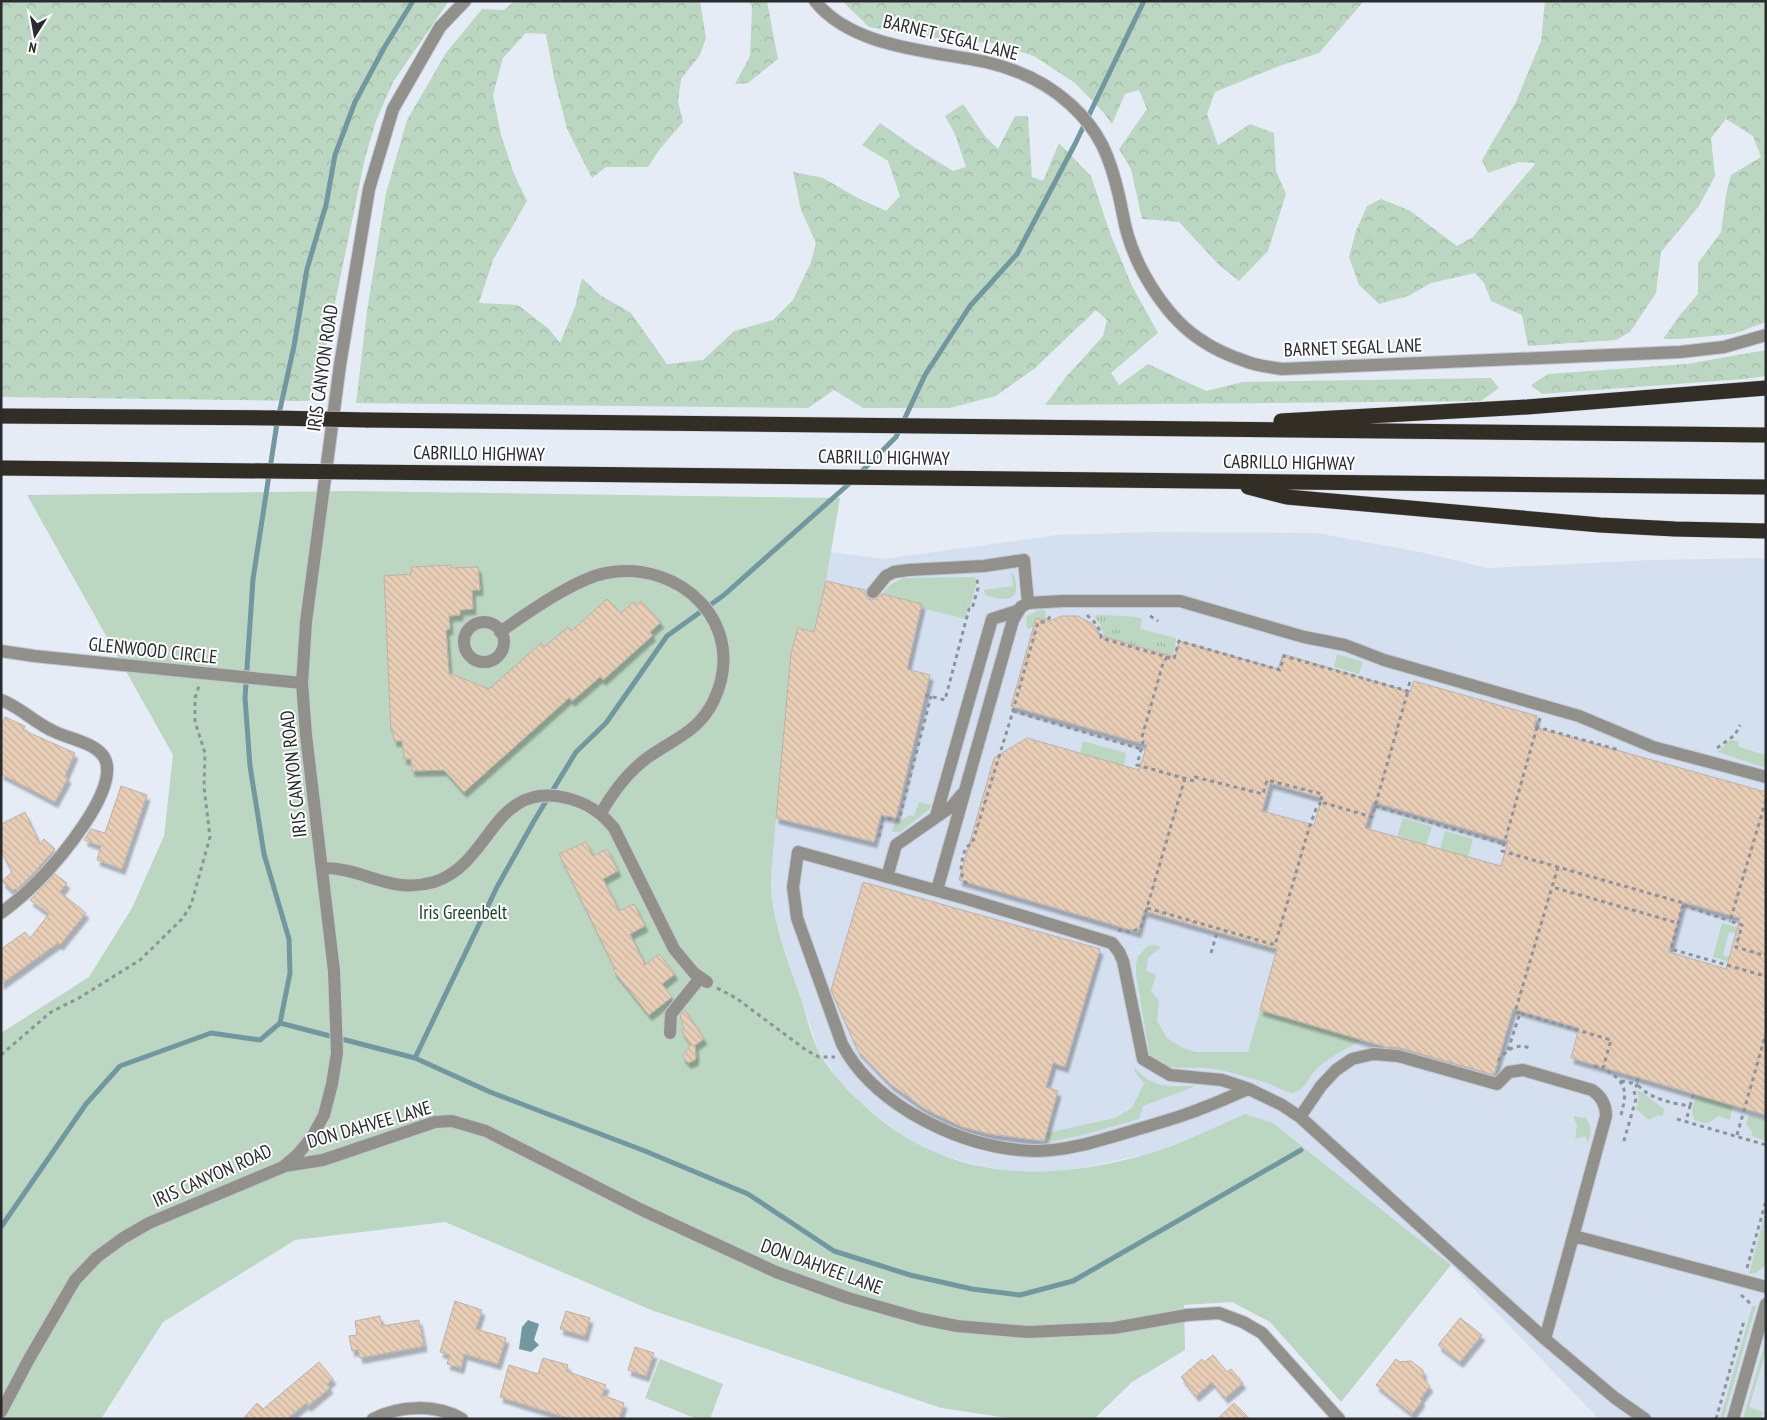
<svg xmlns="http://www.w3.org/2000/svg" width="1767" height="1420" viewBox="0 0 1767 1420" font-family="'PT Sans Narrow',sans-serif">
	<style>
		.built { fill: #d4dfef }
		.grass { fill: url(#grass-tufts) }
		.forest { fill: url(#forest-crowns) }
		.green { fill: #bcd7c1 }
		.water { fill: #7198a0 }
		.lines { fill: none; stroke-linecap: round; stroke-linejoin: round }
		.stream { stroke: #7198a0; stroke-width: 5 }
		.building { fill: url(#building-back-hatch); stroke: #bbb2aa; fill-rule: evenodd; filter: url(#shadow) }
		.minor-casing { stroke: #c3c9d2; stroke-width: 14 }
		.highway-casing { stroke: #c3c9d2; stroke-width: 16 }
		.path { stroke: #8e929a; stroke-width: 3; stroke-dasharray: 4 4; stroke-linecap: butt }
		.minor { stroke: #92908b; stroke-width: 12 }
		.highway { stroke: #322d25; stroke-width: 15 }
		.highway-bridge-casing { stroke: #c3c9d2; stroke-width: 16; stroke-linecap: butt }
		.highway-bridge { stroke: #322d25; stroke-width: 15 }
		.labels { text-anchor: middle; stroke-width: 4; stroke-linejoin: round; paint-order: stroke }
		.street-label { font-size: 19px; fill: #292b2f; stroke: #fff }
		.park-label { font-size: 19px; fill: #174425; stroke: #fff }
	</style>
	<defs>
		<pattern id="grass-tufts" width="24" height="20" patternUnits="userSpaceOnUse" patternTransform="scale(1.25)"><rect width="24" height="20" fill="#bcd7c1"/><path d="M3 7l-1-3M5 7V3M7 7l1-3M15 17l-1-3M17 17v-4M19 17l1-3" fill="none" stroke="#a2b9a6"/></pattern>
		<pattern id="forest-crowns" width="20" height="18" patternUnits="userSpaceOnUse" patternTransform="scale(1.25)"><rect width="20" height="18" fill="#bcd7c1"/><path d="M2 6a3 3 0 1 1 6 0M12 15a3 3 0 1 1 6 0" fill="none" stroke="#a2b9a6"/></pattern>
		<pattern id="building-back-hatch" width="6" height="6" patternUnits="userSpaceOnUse" patternTransform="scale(1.25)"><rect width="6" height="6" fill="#e9ceb6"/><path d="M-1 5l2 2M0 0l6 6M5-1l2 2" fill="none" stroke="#c8b19d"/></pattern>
		<filter id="shadow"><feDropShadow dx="3" dy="5.5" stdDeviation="1" flood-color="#0004"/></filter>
	</defs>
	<rect width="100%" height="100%" fill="#e5ecf6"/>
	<path class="built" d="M1151,532L1317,533L1420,552L1488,568L1654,560L1766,558V1419H1599L1451,1265L1273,1123L1193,1137L1147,1154L1090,1166L1066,1171L1018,1172L984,1167L934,1153L908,1139L886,1123L856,1100L838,1080L818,1049L780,937L772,904L771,876L791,653L797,628L813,632L826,581L831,552L884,559L1057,535Z"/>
	<path class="grass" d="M1096,615L1126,616V626C1129,630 1133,635 1138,637C1147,643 1161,637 1168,646L1175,647L1173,656L1104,636L1100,624L1095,618Z"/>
	<path class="forest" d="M1,1H449L393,82L376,121L365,158L316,395L308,401L1,397Z
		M514,1H700L706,38L700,55L681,79L678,101L683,122L659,150L648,167H606L592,178L567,129L554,78L546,34L526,33L503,58L493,95L501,135L514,174L527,201L493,260L479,303L518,305L549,329L560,343L575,307L582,278L600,295L631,313L667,364L703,360L734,331L773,320L793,300L811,262L816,243L801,210L793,172L823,178L856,197L886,211L900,196L888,161L862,145L880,123L917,149L953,171L966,167L955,134L945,116L963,104L985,136L998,149L1015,116H1028L1032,177L1043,181L1059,143L1091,176L1110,233L1132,286L1158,333L1111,373L1119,385L1148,364L1206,391L1243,382L1491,378L1499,388L1481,401L1045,405L1066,377L1103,336L1107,320L1096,310L1035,368L996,396L950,408H863L834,390L808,408L356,403L367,311L386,193L407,120L446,53L482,9L504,10Z
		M748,1H767L778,59L748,83L735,84L750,56L752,7Z
		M842,1H1364L1319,53L1282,65L1215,92L1207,114L1218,145L1250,124L1274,133L1276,171L1286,194L1268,251L1239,281L1220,266L1179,222L1142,219L1131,169L1119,149L1147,109L1139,90L1125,94L1112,124L1103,112L1075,83L1034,56L992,43L948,40L869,27Z
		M1545,1H1766V322L1733,334L1680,339H1663L1680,315L1698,294V263L1721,232L1726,195L1731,175L1761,157L1753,136L1726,119L1711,138L1715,176L1699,206L1661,252L1656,293L1630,332L1616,340L1528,346L1522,315L1491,301L1484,283L1475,273L1431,283L1408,296L1379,304L1359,285L1349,257L1356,231L1367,206L1381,199L1409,210L1457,246L1473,237L1536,163L1519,162L1488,173L1482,160L1516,102L1541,41Z
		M1766,350V376L1744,379L1542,394L1531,385L1548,374L1687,364Z"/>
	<path class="green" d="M348,491L840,498L826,581L814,632L798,628L791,653L771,876C771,886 771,896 773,906C778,937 790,966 800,996C806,1013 810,1034 818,1050C833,1078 856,1100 881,1120C959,1182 1055,1181 1147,1154C1181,1144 1213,1128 1245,1114L1273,1123L1451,1265L1341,1402L1270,1322L1232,1302L1184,1305L1185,1350L1132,1382L1094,1419H1015L941,1408L651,1310L445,1222L295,1240L163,1322L101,1419H1V1033L89,977L132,908L164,836L173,755L27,495Z
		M1011,572C1015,576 1016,580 1016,586C1018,605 996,598 985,595L984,590L1013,586Z
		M975,577L976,585L970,607H967L966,619L921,608V604L882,594L889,586L903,578Z
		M1045,610L1046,620L1036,618L1033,627L1028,629L1026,625L1027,616L1037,611Z
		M1126,616L1142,618L1140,629L1176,638L1175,647L1168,646C1161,637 1147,643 1138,637C1133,635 1129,630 1126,626Z
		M1337,654L1363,662L1359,674L1334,667Z
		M1730,740L1738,741L1739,747L1766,755V768L1718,752L1719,750Z
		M1083,741L1126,753L1124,766L1080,753Z
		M919,802L932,805L930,809L900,832H892L895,821L900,822L909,815L914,816Z
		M1403,818L1432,827L1426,845L1397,837Z
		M1445,831L1473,839L1468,857L1440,849Z
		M1722,923L1737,927L1736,933L1729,932L1723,955L1745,962L1762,972L1713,957Z
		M1154,945L1159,946L1160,948L1148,958L1146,971L1156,975L1151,991L1159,1001L1157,1021L1167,1038L1181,1047L1195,1052H1248L1260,1010L1362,1040C1346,1049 1324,1059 1312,1074C1306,1083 1304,1090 1292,1093C1283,1091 1275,1086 1267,1083C1247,1077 1226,1070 1205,1068C1187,1066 1157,1074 1149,1052L1136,974V964L1138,957L1144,950L1148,946Z
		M1135,1068C1154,1089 1168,1086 1193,1086V1087L1143,1106L1139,1119L1083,1135L1049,1142L1046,1133L1115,1118L1132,1108L1144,1083L1134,1071Z
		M1637,1091H1640L1664,1109L1663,1116L1658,1115L1649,1120L1636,1109L1639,1099Z
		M1696,1095L1733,1105L1730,1120L1718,1116C1709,1125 1705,1124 1694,1120L1692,1111Z
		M1749,1115L1763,1119L1766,1118V1141L1752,1136V1132L1746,1124Z
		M1574,1116L1583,1118L1584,1116C1592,1124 1592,1132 1588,1142L1585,1136L1575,1139L1577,1125L1574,1119Z
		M1766,1210V1265L1756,1273L1749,1274Z
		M1754,1306H1756L1724,1417V1419H1720L1752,1307Z
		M1766,1339V1351L1749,1407L1763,1412L1760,1419H1743Z
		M660,1359L723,1384L710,1419H697L645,1398Z"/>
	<path class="water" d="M528,1320L539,1324L534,1340L539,1345L531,1352L519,1349L522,1327Z"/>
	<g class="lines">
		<path class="stream" d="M859,474L896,437L925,375L970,306L1017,254L1075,144L1144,1
			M280,1023L415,1058L490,1092L645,1151L748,1194L834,1251L910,1275L972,1289L1020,1295L1073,1281L1301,1150
			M415,1058L497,887L534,821L576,752L606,723L667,636L724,595L851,482
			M1,1227L86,1104L120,1066L211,1033L260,1040L280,1023L290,973L289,939L264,854L250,766L245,698L253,579L277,423L294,346L307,269L326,205L335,155L355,102L384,48L413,1"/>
	</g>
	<path class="building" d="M451,565V568L478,567L480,590H472L473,609L460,610V615L449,616L450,629L446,630L449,673L489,689L541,643L544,647L568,627L571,631L607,599L621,613L633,602L637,605L641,601L661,622L650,632L653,635L603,680L600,677L572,701L569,698L464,792L444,770L412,771L411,759H404L402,741H394L393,731H391L384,576L411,574V567Z
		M826,581L865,590L866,595L871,600L876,599L882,594L922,604L907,669L930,675L896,818L881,815L874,842L776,818L791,653L798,628L814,632Z
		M1062,616H1078L1089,622L1096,627L1099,635L1175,657L1179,641L1278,669L1283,654L1410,692L1414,681L1537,716L1534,727L1766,792V1115L1571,1058L1579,1028L1513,1009L1494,1075L1400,1048L1386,1047L1362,1040L1260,1010L1277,949L1144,911L1138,932L959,880L994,758L997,756L1027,738L1139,770L1147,745L1011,706L1036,618L1050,621ZM1270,783L1322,798L1314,825L1262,811ZM1373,802L1508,841L1501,866L1365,828ZM1683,902L1740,918L1726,969L1669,952Z
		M5,717L25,726L23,730L75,753L65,776L68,778L55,802L1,774V725Z
		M121,786L147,795L122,869L97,860L101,846L84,840L91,829L105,833Z
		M25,812L40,844L44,839L55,849L30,877L16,890L15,889L12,891L2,881L12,872L1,851V824Z
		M586,842L593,856L607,849L618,871L603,879L619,911L634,904L645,926L630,934L645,965L659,954L675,974L662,984L672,997L649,1015L613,970L615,969L559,854Z
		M55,874L67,883L60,892L86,913L60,945L58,943L1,984V949L25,932L30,938L49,914L30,900Z
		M863,882L1100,949L1065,1067L1053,1063L1046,1087L1058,1091L1044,1141L990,1134L962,1127L925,1109L890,1084L858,1051L831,990Z
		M685,1010L704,1039L695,1045L696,1056L695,1060L688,1063L682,1056L691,1045L681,1030L684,1029L680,1015Z
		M455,1301L482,1310L476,1329L506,1338L498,1364L464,1354L461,1368L447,1364L450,1355L440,1352Z
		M566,1311L590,1318L585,1336L560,1329Z
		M380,1316L382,1326L419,1320L424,1346L360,1358L358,1350L352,1351L349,1336L357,1335L355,1321Z
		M1460,1318L1482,1335L1460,1362L1438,1345Z
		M635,1347L654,1353L646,1376L628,1370Z
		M1213,1355L1227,1372L1231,1369L1243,1383L1225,1398L1212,1382L1196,1396L1181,1377L1202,1359L1204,1362Z
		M543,1358L568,1365L566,1371L606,1385L602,1395L624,1403L619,1419H571L500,1397L509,1365L538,1374Z
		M1396,1359L1400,1362L1411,1361L1423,1370V1378L1430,1386L1420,1399L1422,1401L1412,1414L1376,1385Z
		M319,1362L333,1379L327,1384L330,1388L308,1406L306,1403L287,1419H243L257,1403L263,1409Z
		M1234,1403L1250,1419H1217Z"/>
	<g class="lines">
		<defs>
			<path id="minor" d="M815,1C852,48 932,51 986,62C1016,69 1047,83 1070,104C1100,131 1110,157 1119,196C1122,209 1124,223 1128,236C1139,273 1168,319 1201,340C1214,349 1230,356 1245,361C1256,366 1270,367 1282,369L1680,352L1724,347L1766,335
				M873,592L886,576L894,572L908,570L984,566L1024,560L1028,603
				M464 642a20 20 0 1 1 40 0a20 20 0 1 1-40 0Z
				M500,632C527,613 575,579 606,573C681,559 749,625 714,700C699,732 673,739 647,758C627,773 613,792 601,813
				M1,651L34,656L302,683
				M1,700C20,707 35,723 53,731C69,739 94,742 104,757C122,788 57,862 36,883C25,894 13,904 1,913
				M936,816L992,619L1017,611
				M322,868C364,867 389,895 434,882C492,864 492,780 567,798C587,803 601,812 614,828L674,949L694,973L707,982
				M887,877L896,845L952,806L962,794
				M937,890L1013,620L1021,607L1028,603L1063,601H1180L1304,637L1345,645L1384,660L1579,716L1653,747L1766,777
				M670,1033L671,1014L700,978
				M1249,1089L1222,1080L1170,1075L1143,1059L1123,961L1119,952L1112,943L967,899L798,852L793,887L797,918L842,1044C857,1073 883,1096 911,1113C948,1135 992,1150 1036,1151C1068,1151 1101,1140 1132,1131C1154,1124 1178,1118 1200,1109C1217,1103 1233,1095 1249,1089L1282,1105L1300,1117L1545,1339L1615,1398L1645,1419
				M1300,1117L1321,1086L1336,1070L1352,1059L1373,1054L1398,1056L1497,1084L1509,1072L1523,1070L1592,1090C1601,1096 1606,1105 1606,1116L1545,1339
				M285,1166L323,1160L435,1122L452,1121L486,1131L642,1210L776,1272L848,1298L922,1319L957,1326L1028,1332L1114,1328L1187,1315L1219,1313L1243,1322L1262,1333L1339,1419
				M1574,1236L1766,1287
				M1,1412L29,1359L75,1280L97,1257L123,1238L149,1223L283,1167L298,1154L312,1137L324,1115L332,1084L337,1053L334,971L306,735L302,683L306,622L340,365L369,189L393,109L440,27L465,1
				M373,1419C400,1405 436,1404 462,1419
				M1733,1419L1766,1304"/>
			<path id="highway" d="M1,416L274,418
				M367,420L1766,435
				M1281,421L1527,407L1766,388
				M1,468L267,471
				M359,472L1766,487
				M1248,487L1287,497L1600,525L1675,529L1766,531"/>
		</defs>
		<use href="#minor" class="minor-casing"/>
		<use href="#highway" class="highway-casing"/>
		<path class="path" d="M1087,615C1094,622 1101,627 1101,638L1174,659L1179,641L1280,670L1284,656L1408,691L1410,680
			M1150,616L1158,621
			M1167,657L1163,663L1142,737L1143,742L1137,765L1194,781L1195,777L1263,794L1267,780L1322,794L1321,802L1372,817L1408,691
			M925,695L945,700L969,609H972L978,588L977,579
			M1013,711L1141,749
			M1540,718L1537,727L1619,750
			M1537,727L1502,851L1683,903V905L1730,921
			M1717,748L1735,735L1740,725
			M1766,800L1730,921L1742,925L1736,947L1766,956
			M1375,806L1504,844
			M879,837L883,818L899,820L931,696
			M1558,867L1552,887L1678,923
			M967,884C957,873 962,860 966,847L972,844L1010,721L1038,622H1045L1051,616
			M1683,905L1671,949L1765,976L1766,975
			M1147,908L1275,945L1309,828L1316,809L1321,802
			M1118,930L1130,932L1141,928L1185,778
			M1211,953L1218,929
			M717,988L736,998L806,1050L819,1057H835
			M1520,1013L1515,1012L1552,887
			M1508,1050L1520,1013L1611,1040L1603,1068C1626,1082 1628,1089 1621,1115
			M1,1055L51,1012L79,998L140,960L182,919L191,905L210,837L204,787L205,753L195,722V698L199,686
			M1498,1061C1507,1049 1518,1042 1532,1049
			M1594,1066L1603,1068
			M1638,1078L1637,1084C1649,1099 1672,1103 1690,1106L1686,1121
			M1621,1081L1637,1084L1634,1091L1636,1099L1623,1144
			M1690,1106L1694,1094
			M1677,1119L1766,1145
			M1737,1135L1766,1033
			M1747,1268L1766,1201
			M1741,1295L1751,1304
			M1716,1419L1744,1321"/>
		<use href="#minor" class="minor"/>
		<use href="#highway" class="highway"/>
		<defs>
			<path id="highway-bridge" d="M274,418L367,420
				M267,471L359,472"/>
		</defs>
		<use href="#highway-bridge" class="highway-bridge-casing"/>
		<use href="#highway-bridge" class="highway-bridge"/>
	</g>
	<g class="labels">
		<g class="street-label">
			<text transform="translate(951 37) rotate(14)" y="7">BARNET SEGAL LANE</text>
			<text transform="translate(1353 347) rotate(-2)" y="7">BARNET SEGAL LANE</text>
			<text transform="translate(322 368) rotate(-82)" y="7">IRIS CANYON ROAD</text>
			<text transform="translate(479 453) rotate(1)" y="7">CABRILLO HIGHWAY</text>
			<text transform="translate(884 457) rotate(1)" y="7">CABRILLO HIGHWAY</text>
			<text transform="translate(1289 462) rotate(1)" y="7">CABRILLO HIGHWAY</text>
			<text transform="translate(153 650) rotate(6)" y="7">GLENWOOD CIRCLE</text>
			<text transform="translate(293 774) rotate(-96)" y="7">IRIS CANYON ROAD</text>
			<text transform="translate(369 1124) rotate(-16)" y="7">DON DAHVEE LANE</text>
			<text transform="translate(212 1175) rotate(-24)" y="7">IRIS CANYON ROAD</text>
			<text transform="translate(822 1266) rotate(20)" y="7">DON DAHVEE LANE</text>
		</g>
		<g class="park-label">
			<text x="463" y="919">Iris Greenbelt</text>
		</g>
	</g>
	<rect width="1767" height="1420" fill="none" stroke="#292b2f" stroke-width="5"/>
	<g transform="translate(35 35) rotate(191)" stroke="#ffffff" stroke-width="4" paint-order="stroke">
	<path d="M0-4L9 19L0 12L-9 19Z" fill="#292b2f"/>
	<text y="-8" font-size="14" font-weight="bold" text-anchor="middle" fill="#292b2f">N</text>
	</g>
</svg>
